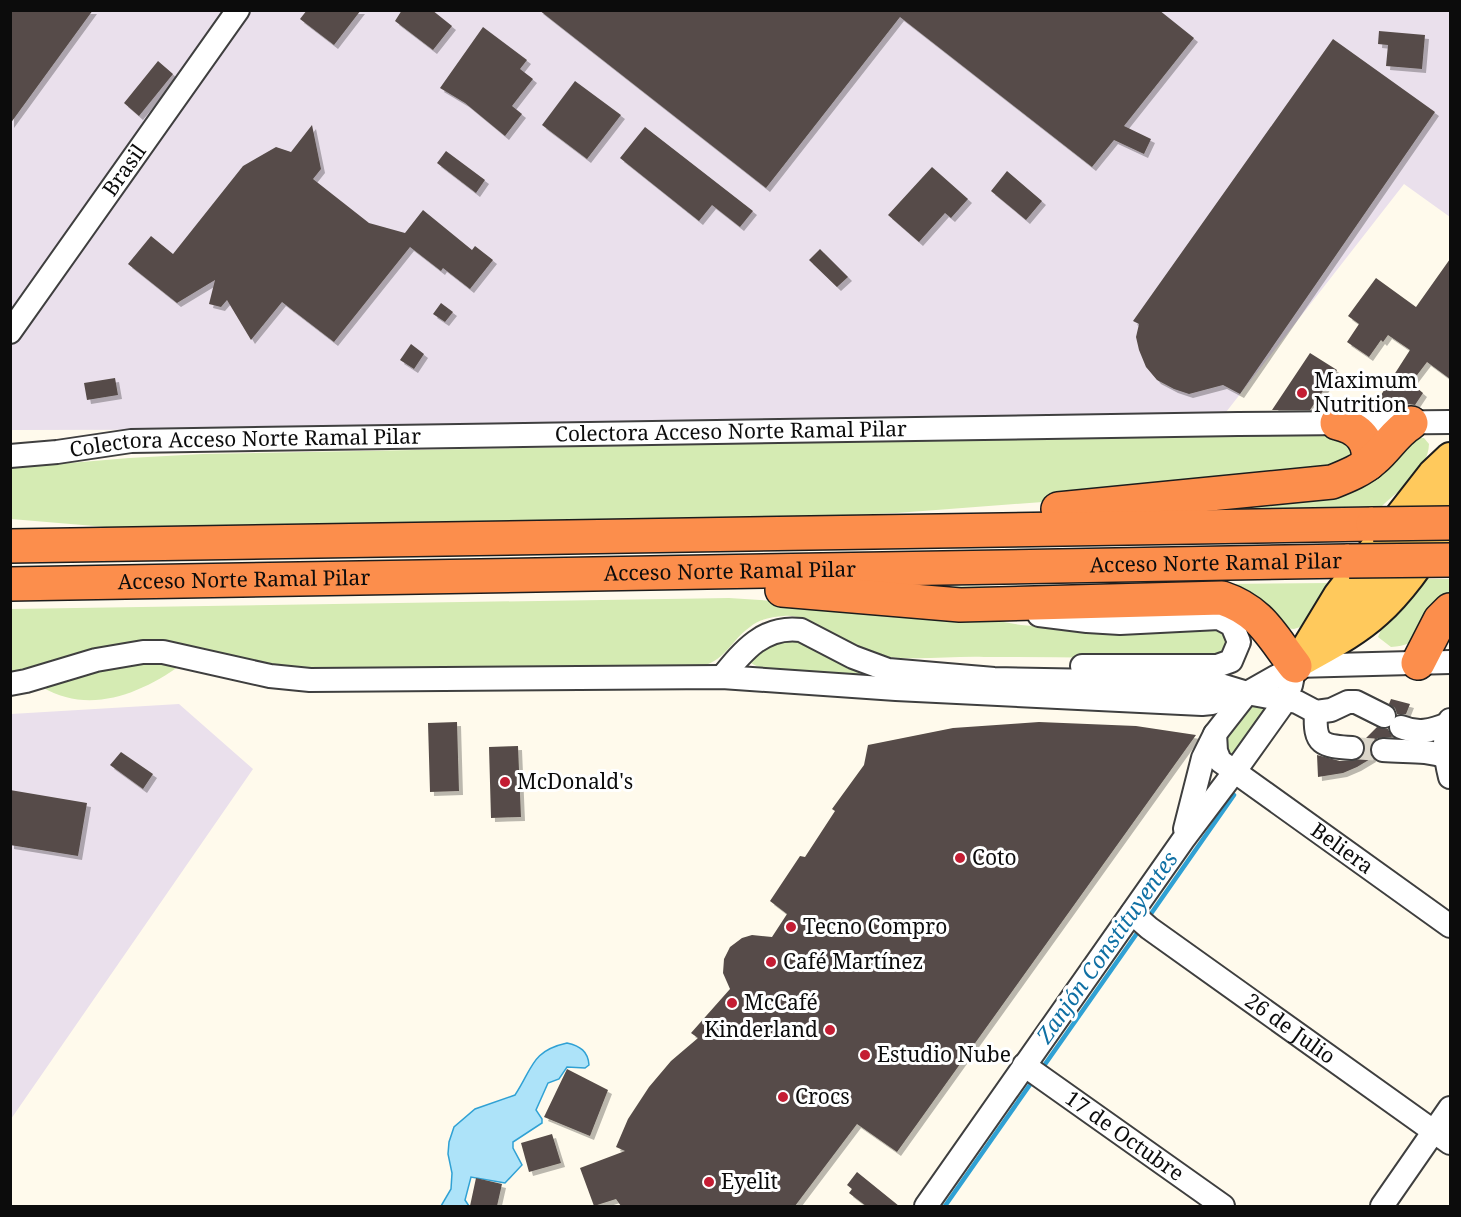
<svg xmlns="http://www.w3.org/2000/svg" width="1461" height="1217" viewBox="0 0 1461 1217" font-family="'Noto Serif',serif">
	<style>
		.industrial { fill: #eae0ec }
		.green { fill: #d5ebb3 }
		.water { fill: #ade3f9; stroke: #30a1d4; stroke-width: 1.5 }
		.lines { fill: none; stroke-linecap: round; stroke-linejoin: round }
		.stream { stroke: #30a1d4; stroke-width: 4.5 }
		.building { fill: #564c48; filter: url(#shadow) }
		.minor-tunnel { stroke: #dbd6ca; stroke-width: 22; stroke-dasharray: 22 11; stroke-linecap: butt }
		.minor-casing { stroke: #3f3f3f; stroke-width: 26 }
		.major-casing { stroke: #1d1d1d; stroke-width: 32 }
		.highway-casing { stroke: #1d1d1d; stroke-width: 36 }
		.minor { stroke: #fff; stroke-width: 22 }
		.major { stroke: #ffc95c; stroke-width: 28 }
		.highway { stroke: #fc8e4c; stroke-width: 33 }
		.highway-bridge-casing { stroke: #1d1d1d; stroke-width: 36; stroke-linecap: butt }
		.highway-bridge { stroke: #fc8e4c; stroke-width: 33 }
		.poi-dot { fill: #c41d33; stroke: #fff; stroke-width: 2 }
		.labels { text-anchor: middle; stroke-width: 6; stroke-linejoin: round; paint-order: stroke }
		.street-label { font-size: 21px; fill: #0c0c0c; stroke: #fff }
		.poi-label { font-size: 21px; fill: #0c0c0c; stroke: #fff; text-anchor: start }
		.water-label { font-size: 22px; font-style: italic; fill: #0f70a4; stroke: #fff }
	</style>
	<defs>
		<filter id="shadow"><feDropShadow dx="4" dy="4" stdDeviation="0" flood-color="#0004"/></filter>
	</defs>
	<rect width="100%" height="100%" fill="#fffaec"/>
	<path class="industrial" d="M10,11H1450V217L1404,184L1223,416L945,428L11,430Z
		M179,704L253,769L11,1119V714Z"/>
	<path class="green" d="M1328,433L1358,449L1345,467L1083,499L896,513L741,520L142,530L11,519V468L129,458L203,454Z
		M1412,437L1424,438L1429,444C1428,471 1400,489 1382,506L1128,512L1269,498Z
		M1419,579H1450V606C1432,626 1420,646 1391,647L1378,637L1381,630Z
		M1332,583L1300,627L1294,629L894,587Z
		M729,598L952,613L1021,625L1080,630L1221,628L1230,639L1221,658C1142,659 1063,657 984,657C950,656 914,661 880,656C851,652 815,613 784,616C772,617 759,619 750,627C730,641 725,663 697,667L290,671L199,651L45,667L11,673L10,609Z
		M797,640L894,679C864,677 772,678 751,663C759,643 778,642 797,640Z
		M151,663L181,665C140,694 89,715 42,687L121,665Z
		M1255,704L1270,707L1234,757H1228L1223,748C1230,731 1240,715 1255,704Z"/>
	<path class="water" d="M567,1043C580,1046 588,1051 589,1065L585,1068L567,1067L559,1079L548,1083L536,1110L542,1119V1123L513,1142V1148L522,1165L505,1183L471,1177L465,1200L469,1206H441L451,1189L452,1173L448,1154L449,1142L454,1127L475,1109L515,1095C533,1068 531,1051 567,1043Z"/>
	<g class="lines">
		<path class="stream" d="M1148,918L1234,795
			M1041,1070L1140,929
			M945,1206L1034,1079"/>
	</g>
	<path class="building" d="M10,10H93L10,124Z
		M307,10H361L334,45L300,19Z
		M402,10H432L452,26L433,50L395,21Z
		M539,10H1159L1194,38L1124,126L1151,139L1144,154L1114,140L1092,167L900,17L766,188Z
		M483,27L527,60L520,69L533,79L512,106L522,114L505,136L465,103L440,88Z
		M1379,31L1425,35L1422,69L1386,66L1388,45L1378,44Z
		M1333,39L1435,112L1240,394L1223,385L1189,394L1174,389L1157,380L1146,367L1139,350L1136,337L1139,324L1133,321Z
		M158,61L173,74L139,116L124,103Z
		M575,81L621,115L587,159L542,125Z
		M312,125L321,169L313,179L369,223L405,233L423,210L472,250L475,246L493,260L470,289L443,268L441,271L410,247L334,342L282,302L251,340L227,300L221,307L209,304L215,280L177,303L128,264L151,236L173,254L243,166L276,147L291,152Z
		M645,127L753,211L740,227L712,205L699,221L620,158Z
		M446,151L485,180L476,193L437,163Z
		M932,167L968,199L951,218L945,213L919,242L888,215Z
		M1007,171L1042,201L1026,220L991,191Z
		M820,249L848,277L837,287L809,260Z
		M1450,259V379L1427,362L1411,383L1423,393L1415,405L1409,404L1398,409H1372L1410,350L1388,335L1383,342L1381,340L1369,357L1347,342L1359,324L1348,316L1376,278L1416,307Z
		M441,303L453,312L445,322L433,314Z
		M411,344L424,354L414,369L400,360Z
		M1310,353L1337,370L1310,410H1272Z
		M115,378L118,395L87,400L84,383Z
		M1391,699L1410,704L1406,714H1397L1395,708L1389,704Z
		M457,722L459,791L430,792L428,723Z
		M1039,722L1136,726L1196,735L897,1152L857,1124L795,1206H621L616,1199L594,1206L580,1168L625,1151L616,1147L628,1119L649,1087L671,1061L698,1038L691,1033L730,989L723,973L724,959L730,947L742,938L752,935L772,937L787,914L770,901L800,856L805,857L835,811L832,809L864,765L868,745L953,728Z
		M1377,727L1388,729L1392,737L1378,738L1372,742L1370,750L1372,758L1357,767L1343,773L1318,777L1317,755L1340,761L1357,760L1363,756L1365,750L1363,741Z
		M518,746L521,817L491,818L489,747Z
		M121,752L153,774L143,789L110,765Z
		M10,790L87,803L78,856L10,845Z
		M567,1069L608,1090L590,1136L544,1117Z
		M552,1134L561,1163L529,1172L521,1143Z
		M857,1172L899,1206H866L849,1193L852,1189L847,1185Z
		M476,1178L502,1184L497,1206H470Z"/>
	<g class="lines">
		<path class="minor-tunnel" d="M1352,748L1383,750"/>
		<defs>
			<g id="minor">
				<path id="s1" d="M10,332L238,10"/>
				<path id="s2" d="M10,456L57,452L131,441L1238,424L1450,422"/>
				<path d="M1039,615L1087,621L1120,623L1219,618L1232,625L1239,642L1231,661L1217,666H1082"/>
				<path d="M722,677C743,651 764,625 801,630L853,657L888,670L994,679L1214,683L1247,693L1297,702L1316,712L1331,710L1348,702H1356L1384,716"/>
				<path d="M10,684L26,681L96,660L143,652H163L270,676L310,680L722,677L896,689L1202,704L1212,703L1247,693"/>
				<path d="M1316,712C1314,745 1322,746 1352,748"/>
				<path d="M1450,720C1441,735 1446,761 1450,777"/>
				<path d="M1401,727C1418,734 1431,731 1448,724"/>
				<path id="s3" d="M1215,734L1216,751L1220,761L1450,926"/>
				<path d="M1383,750C1405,752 1426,749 1447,757"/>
				<path d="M1185,829L1203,758L1215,734L1247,693L1295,666L1450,662"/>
				<path id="s4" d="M1132,913L1149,928L1450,1143"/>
				<path id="s5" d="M1024,1065L1223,1206"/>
				<path d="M926,1206L1183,840L1235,771L1285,701L1291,685L1295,666"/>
				<path d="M1382,1206L1450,1108"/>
			</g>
			<path id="major" d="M1342,621L1450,486
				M1299,663C1325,648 1354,634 1377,613C1406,587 1428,551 1450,519
				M1295,666L1338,595L1432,474L1450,457"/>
			<g id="highway">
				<path d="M1337,423C1359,428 1371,441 1368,464"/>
				<path d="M1058,509L1332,482C1347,476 1362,470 1374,459C1387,448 1396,432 1411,423"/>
				<path d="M10,546L1373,524"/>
				<path id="s6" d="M10,584L1349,561"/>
				<path d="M782,590L960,605L1222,598C1261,611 1271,635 1295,666"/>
				<path d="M1418,663L1440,620L1450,610"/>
			</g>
		</defs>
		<use href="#minor" class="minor-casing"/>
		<use href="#major" class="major-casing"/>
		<use href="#highway" class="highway-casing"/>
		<use href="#minor" class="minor"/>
		<use href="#major" class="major"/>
		<use href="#highway" class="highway"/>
		<defs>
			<path id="highway-bridge" d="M1373,524L1450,523
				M1349,561L1450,560"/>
		</defs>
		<use href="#highway-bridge" class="highway-bridge-casing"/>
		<use href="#highway-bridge" class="highway-bridge"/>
	</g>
	<g class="poi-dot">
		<circle cx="1302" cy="393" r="6"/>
		<circle cx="505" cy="782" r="6"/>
		<circle cx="960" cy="858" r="6"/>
		<circle cx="791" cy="927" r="6"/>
		<circle cx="771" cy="962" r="6"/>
		<circle cx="732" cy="1003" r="6"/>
		<circle cx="830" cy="1030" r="6"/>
		<circle cx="865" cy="1055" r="6"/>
		<circle cx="783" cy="1097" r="6"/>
		<circle cx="709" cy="1182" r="6"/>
	</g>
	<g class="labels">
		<g class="street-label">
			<text dy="7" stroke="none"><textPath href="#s1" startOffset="198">Brasil</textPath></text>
			<text dy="7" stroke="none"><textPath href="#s2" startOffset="722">Colectora Acceso Norte Ramal Pilar</textPath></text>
			<text dy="7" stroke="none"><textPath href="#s2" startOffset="236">Colectora Acceso Norte Ramal Pilar</textPath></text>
			<text dy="7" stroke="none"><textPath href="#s6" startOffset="1206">Acceso Norte Ramal Pilar</textPath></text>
			<text dy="7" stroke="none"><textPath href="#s6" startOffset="720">Acceso Norte Ramal Pilar</textPath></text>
			<text dy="7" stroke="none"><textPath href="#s6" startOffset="234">Acceso Norte Ramal Pilar</textPath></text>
			<text dy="7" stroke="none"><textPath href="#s3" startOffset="178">Beliera</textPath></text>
			<text dy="7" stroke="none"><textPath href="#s4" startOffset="196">26 de Julio</textPath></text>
			<text dy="7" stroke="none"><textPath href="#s5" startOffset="123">17 de Octubre</textPath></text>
		</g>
		<g class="poi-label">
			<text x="1314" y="388">Maximum<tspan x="1314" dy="24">Nutrition</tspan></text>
			<text x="517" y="789">McDonald's</text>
			<text x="972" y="865">Coto</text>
			<text x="803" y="934">Tecno Compro</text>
			<text x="783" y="969">Café Martínez</text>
			<text x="744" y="1010">McCafé</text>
			<text x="818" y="1037" text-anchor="end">Kinderland</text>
			<text x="877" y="1062">Estudio Nube</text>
			<text x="795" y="1104">Crocs</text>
			<text x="721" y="1189">Eyelit</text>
		</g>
		<g class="water-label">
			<text transform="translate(1107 947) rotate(-55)" y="8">Zanjón Constituyentes</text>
		</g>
	</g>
	<rect width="1461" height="1217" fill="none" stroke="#0c0c0c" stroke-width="24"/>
</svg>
